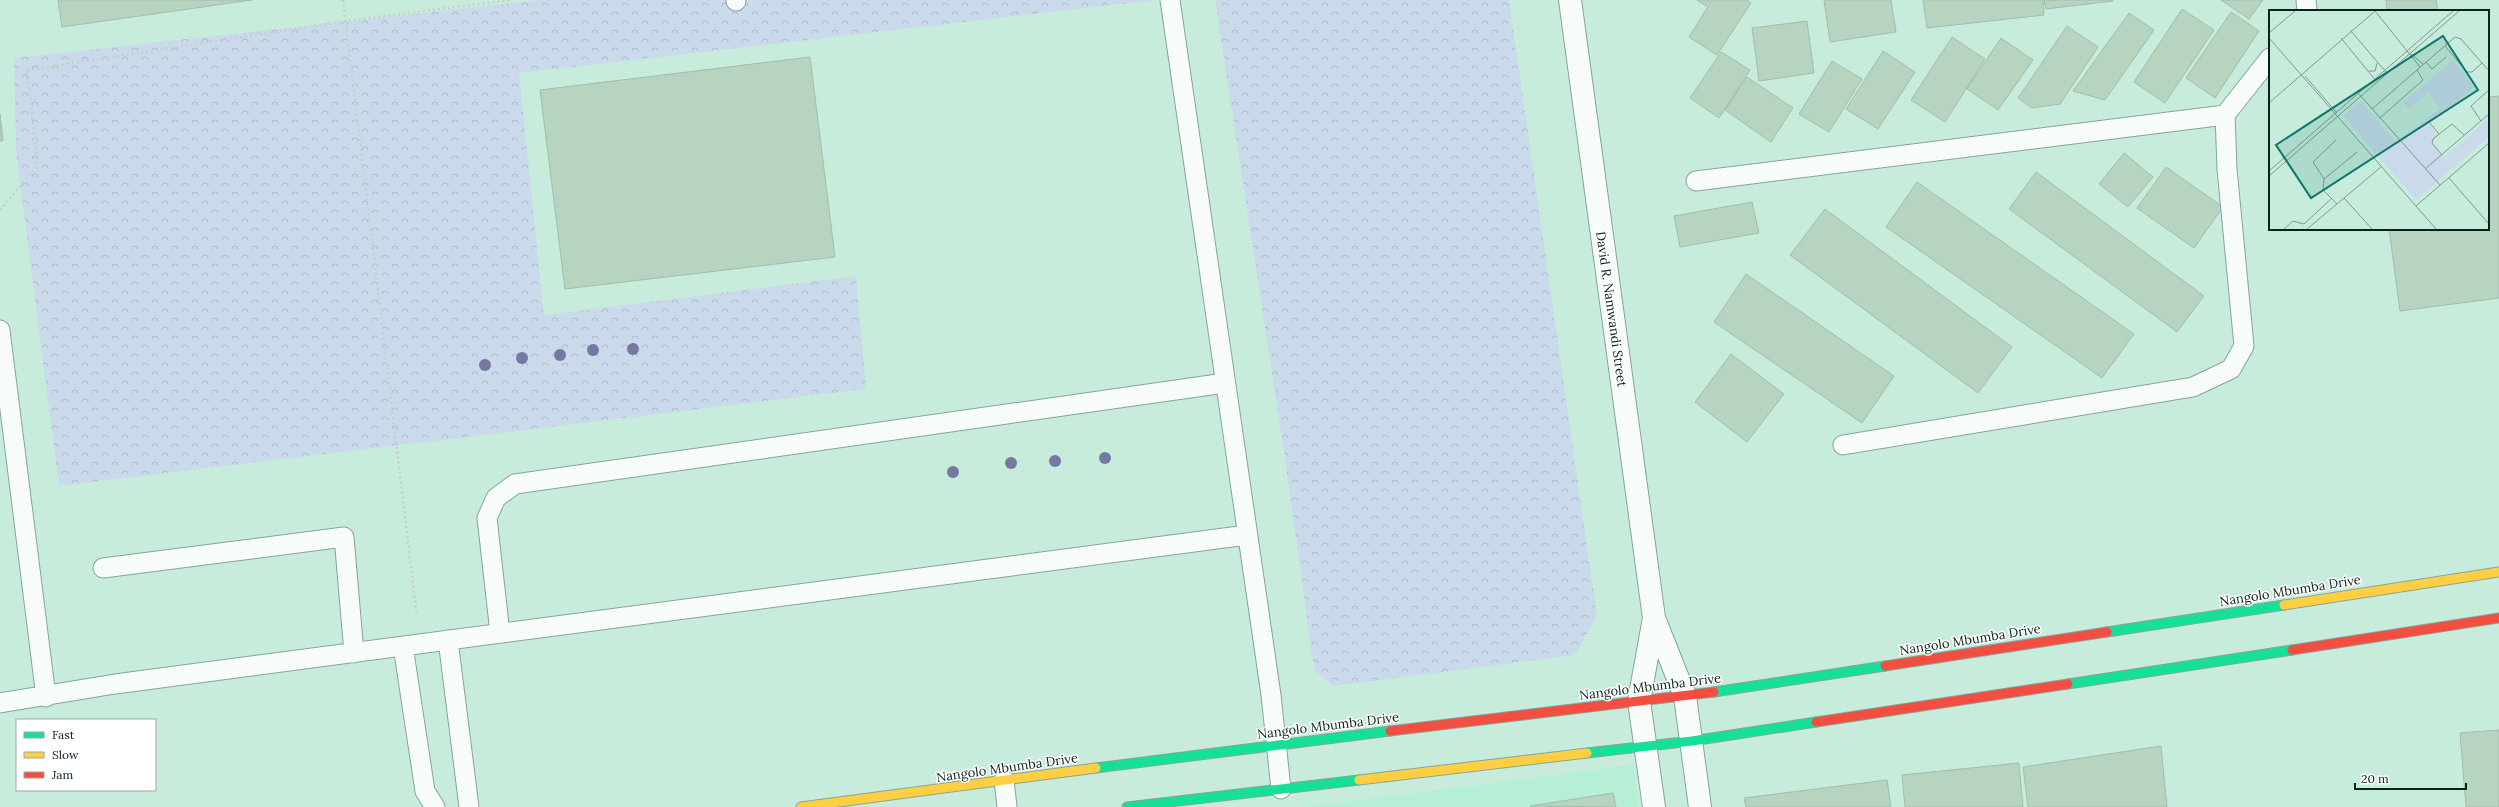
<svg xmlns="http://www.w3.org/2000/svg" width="2499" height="807" viewBox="0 0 2499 807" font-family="Lora,serif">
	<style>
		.built { fill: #b5efd6 }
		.park { fill: url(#park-crowns) }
		.building { fill: #b7d4c0; stroke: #a3bcad }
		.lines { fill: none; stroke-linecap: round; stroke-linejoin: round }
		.lane-casing { stroke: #88a498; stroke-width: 21 }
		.street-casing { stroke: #88a498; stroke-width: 24 }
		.fast-casing { stroke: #88a498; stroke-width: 11 }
		.slow-casing { stroke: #88a498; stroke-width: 11 }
		.jam-casing { stroke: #88a498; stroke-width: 11 }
		.path { stroke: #c5d0cb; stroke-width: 2.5; stroke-dasharray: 2 3; stroke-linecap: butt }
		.lane { stroke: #f7fcfa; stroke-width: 19 }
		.street { stroke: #f7fcfa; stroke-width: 22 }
		.fast { stroke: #16e098; stroke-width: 9 }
		.slow { stroke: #ffcf43; stroke-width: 9 }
		.jam { stroke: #f24e42; stroke-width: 9 }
		.tree { fill: #7478a2 }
		.labels { text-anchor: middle; stroke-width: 3; stroke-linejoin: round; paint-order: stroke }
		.street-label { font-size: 13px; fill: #072218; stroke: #fff }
		.inset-road { fill: none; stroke: #7b9b8e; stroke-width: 1 }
		.view { fill: #0f766e; fill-opacity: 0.15; stroke: #0f766e; stroke-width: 2 }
		.inset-edge { fill: none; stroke: #072218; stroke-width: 2 }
	</style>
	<defs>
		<pattern id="park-crowns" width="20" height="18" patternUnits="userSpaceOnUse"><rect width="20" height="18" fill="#cadaeb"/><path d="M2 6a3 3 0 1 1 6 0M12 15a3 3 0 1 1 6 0" fill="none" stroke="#acbbc9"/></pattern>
	</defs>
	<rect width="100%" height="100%" fill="#c8ecdc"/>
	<path class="built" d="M1633,765L1639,807H1304Z"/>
	<path class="park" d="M540,0H1156L519,73L544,315L856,276L866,389L59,486L16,151L14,58Z
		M1215,0H1509L1597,616L1575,655L1334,686L1314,670L1284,452Z"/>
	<path class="building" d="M58,0H252L62,27Z
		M1697,0H1710L1706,6Z
		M1712,0H1747L1751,3L1717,55L1689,37Z
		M1824,0H1891L1896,32L1830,42Z
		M1923,0H2043L2044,15L1927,28Z
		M2044,0H2113V1L2046,9Z
		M2221,0H2263L2249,19Z
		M2386,0H2436L2438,11H2387Z
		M2182,9L2214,30L2165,103L2134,82Z
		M2231,12L2259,31L2215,98L2186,78Z
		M2129,13L2154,30L2105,100L2073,91Z
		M1807,21L1814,73L1759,81L1752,28Z
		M2067,26L2098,47L2060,104L2032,108L2018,98Z
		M1952,37L1985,59L1945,122L1911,100Z
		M2001,38L2033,60L1998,110L1967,89Z
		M1883,51L1915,72L1878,129L1846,109Z
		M1721,52L1750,70L1719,118L1690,98Z
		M810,57L835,257L565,289L540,90Z
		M1832,61L1862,79L1829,132L1799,114Z
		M1747,77L1793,108L1771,142L1725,110Z
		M2499,96V298L2400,311L2389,229H2488V97Z
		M0,114L3,141H0Z
		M2124,153L2153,177L2128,207L2099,184Z
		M2166,167L2223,207L2194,248L2137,208Z
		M2036,172L2204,296L2177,332L2009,209Z
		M1917,182L2134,334L2102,378L1886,227Z
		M1752,202L1759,233L1680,247L1674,216Z
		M1825,209L2012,347L1978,393L1790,255Z
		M1746,274L1894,376L1862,423L1714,322Z
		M1731,354L1784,394L1747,442L1695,402Z
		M2499,730V807H2466L2460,733Z
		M2161,746L2167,807H2028L2023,767Z
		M2019,763L2023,807H1905L1902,775Z
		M1887,780L1891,807H1746L1744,798Z
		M1613,793L1616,807L1530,806Z"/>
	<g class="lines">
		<defs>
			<path id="lane" d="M736,0V1
				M1170,0L1271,695L1281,789
				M2306,0L2307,11
				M1696,181L2225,115L2270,58
				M0,330L46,697
				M1843,445L2193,387L2231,369L2244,346L2227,169L2225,115
				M103,568L344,537L354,653
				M500,633L487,518L496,498L515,484L1225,383
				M448,640L469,807
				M403,646L425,791L435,807
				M0,703L115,684L1247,535
				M1004,780L1007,807"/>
			<path id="street" d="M1570,0L1654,618L1685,696L1700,807
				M1654,618L1639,701L1654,807"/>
			<path id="fast" d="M2107,632L2284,605
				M2068,684L2292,650
				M1714,692L1885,666
				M1587,753L1692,741L1816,722
				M1096,768L1390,731
				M1127,807L1359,780"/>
			<path id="slow" d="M2284,605L2499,572
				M1359,780L1587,753
				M801,807L1096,768"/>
			<path id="jam" d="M2292,650L2499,618
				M1885,666L2107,632
				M1816,722L2068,684
				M1390,731L1714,692"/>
		</defs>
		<use href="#lane" class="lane-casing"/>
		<use href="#street" class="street-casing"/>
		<use href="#fast" class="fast-casing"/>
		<use href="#slow" class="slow-casing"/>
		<use href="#jam" class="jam-casing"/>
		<path class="path" d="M343,0L417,616
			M0,210L38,165L27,70L345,21L511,0"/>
		<use href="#lane" class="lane"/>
		<use href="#street" class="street"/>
		<use href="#fast" class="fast"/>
		<use href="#slow" class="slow"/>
		<use href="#jam" class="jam"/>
	</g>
	<g class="tree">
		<circle cx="633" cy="349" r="6"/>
		<circle cx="593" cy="350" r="6"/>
		<circle cx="560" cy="355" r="6"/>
		<circle cx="522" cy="358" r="6"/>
		<circle cx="485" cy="365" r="6"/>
		<circle cx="1105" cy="458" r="6"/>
		<circle cx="1055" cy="461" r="6"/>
		<circle cx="1011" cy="463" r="6"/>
		<circle cx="953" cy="472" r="6"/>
	</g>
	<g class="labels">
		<g class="street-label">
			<text transform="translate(1612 309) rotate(82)" y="5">David R. Namwandi Street</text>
			<text transform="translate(2290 590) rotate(-9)" y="5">Nangolo Mbumba Drive</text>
			<text transform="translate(1970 639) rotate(-9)" y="5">Nangolo Mbumba Drive</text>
			<text transform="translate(1650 686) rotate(-7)" y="5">Nangolo Mbumba Drive</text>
			<text transform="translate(1328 725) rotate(-7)" y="5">Nangolo Mbumba Drive</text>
			<text transform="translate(1007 767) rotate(-8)" y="5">Nangolo Mbumba Drive</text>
		</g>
	</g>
	<g transform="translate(2269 10)">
		<rect width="220" height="220" fill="#c8ecdc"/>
		<path d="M184,50L205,77L160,114L168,125L163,133L175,147L220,108V127L147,190L76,108L75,105L92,92L128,133L171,98L159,83L140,99L134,92Z" fill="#cadaeb"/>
		<path class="inset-road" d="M106,1L151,57M81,20L117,62M0,23L26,1M0,28L167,219M72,28L107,71M176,36L198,62H203L213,53M142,44L154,54M157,52L163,59L177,47M100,61H106L108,53M36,66L68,103M90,84L171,175M0,93L106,1M103,99L186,27L192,29L220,61M111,108L154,70L148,60M212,111L202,96L220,80M160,112L170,124M173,145L163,133L164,129L183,114L195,125M156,159L220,104M0,161L184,1M0,166L190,1M180,168L220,214M55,169L44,152L67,130M75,188L103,219M68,194L54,180L55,169L88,142M147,196L220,133M15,219L24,211L35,214L63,188M38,219L112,157"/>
		<path class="view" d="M174,26L209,80L42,188L7,135Z"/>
		<rect width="220" height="220" class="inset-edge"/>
	</g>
	<rect x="16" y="719" width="140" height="72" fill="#ffffff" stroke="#9ca7a3"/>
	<rect x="24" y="732" width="20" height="6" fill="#16e098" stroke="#9ca7a3"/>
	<text x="52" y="739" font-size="12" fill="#072218">Fast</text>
	<rect x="24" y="752" width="20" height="6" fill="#ffcf43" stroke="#9ca7a3"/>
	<text x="52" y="759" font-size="12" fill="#072218">Slow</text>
	<rect x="24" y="772" width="20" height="6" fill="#f24e42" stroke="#9ca7a3"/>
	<text x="52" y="779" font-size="12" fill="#072218">Jam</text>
	<path d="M2355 783v6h111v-6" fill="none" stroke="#072218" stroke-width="2"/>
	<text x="2361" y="783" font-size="12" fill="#072218" stroke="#ffffff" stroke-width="3" paint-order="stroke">20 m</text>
</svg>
